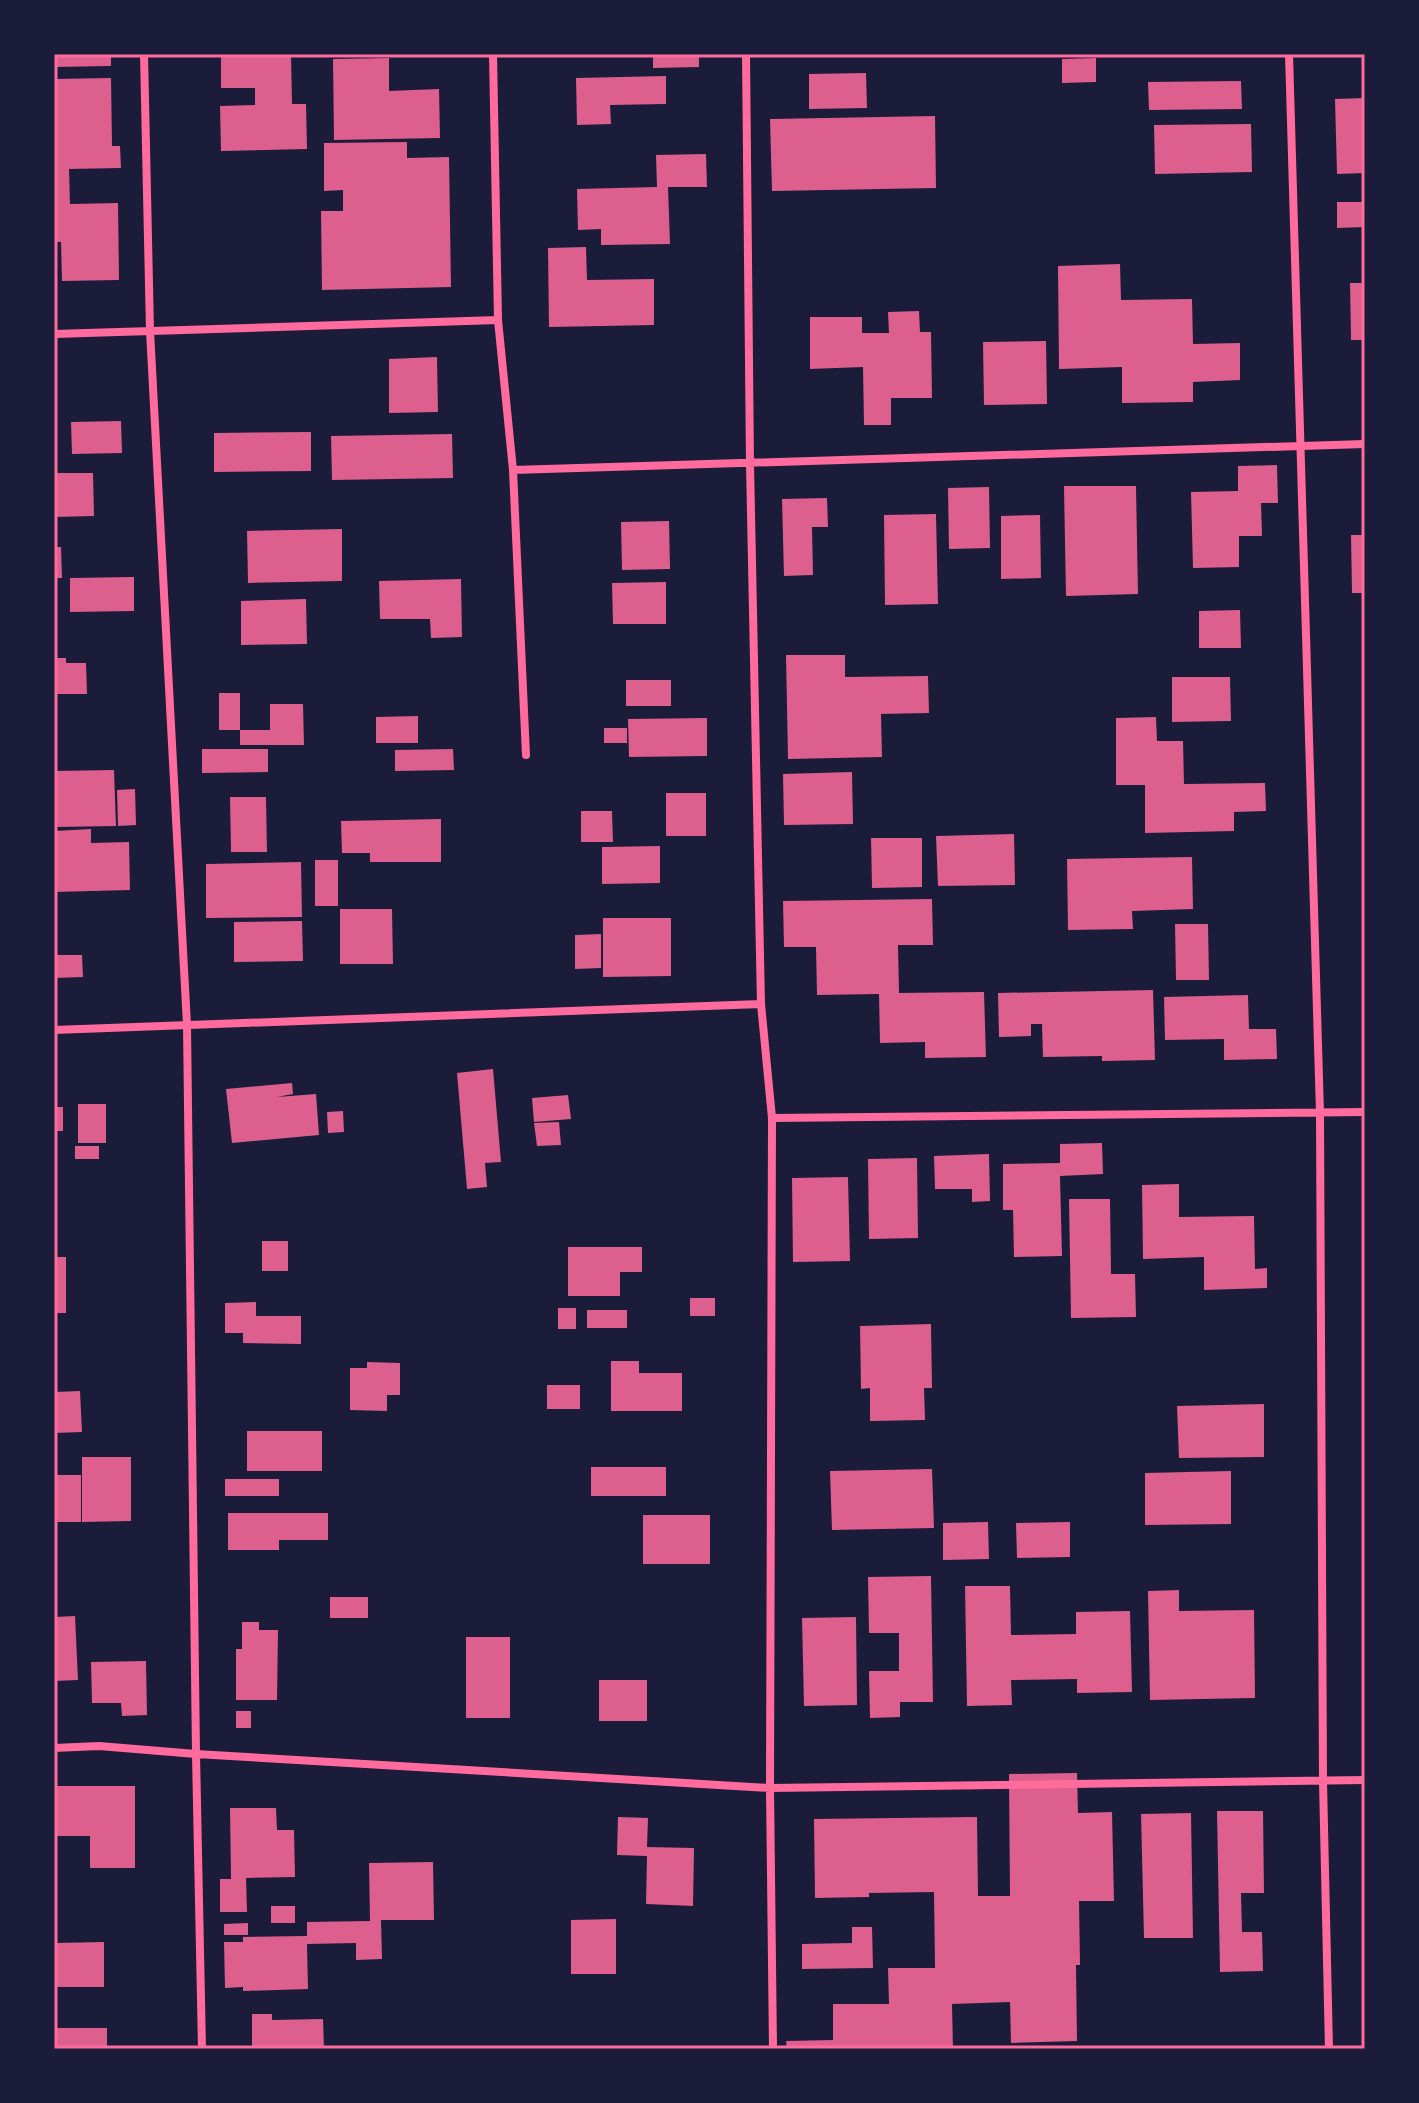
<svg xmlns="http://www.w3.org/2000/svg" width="1419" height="2103" viewBox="0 0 1419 2103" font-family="'Playfair Display',serif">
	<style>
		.building { fill: #dd5f8e }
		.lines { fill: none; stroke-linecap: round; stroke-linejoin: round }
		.minor { stroke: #ff6b9d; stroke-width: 8 }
		.neatline { fill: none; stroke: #ff6b9d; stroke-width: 3 }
	</style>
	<rect width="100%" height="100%" fill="#1b1b3a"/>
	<path class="building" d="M54,54H111V66L54,67Z
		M221,54H291L292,104H306L307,149L221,151L220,106L255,105V88H221Z
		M653,54H699V67L653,68Z
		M389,58V91L439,89L440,138L334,140L333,59Z
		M1096,58V82L1062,83V59Z
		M866,73L867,108L809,109V74Z
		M666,76V104L610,105L611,124L577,125L576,78Z
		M111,78L112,146H120L121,168L69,169L70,204L118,203L119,280L62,281L61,242H54V79Z
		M1241,81L1242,109L1149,110L1148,82Z
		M1365,98V173L1337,174L1335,99Z
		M935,116L936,188L772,191L770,119Z
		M1251,124L1252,172L1155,174L1154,125Z
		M407,142V158L449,157L451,287L322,290L321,211H343V190L324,191V143Z
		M706,154L707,187H668L670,244L601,245V229L578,230L577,189L657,187L656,155Z
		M1337,202H1365V227L1337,228Z
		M586,247L587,280L654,279V325L549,327L548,248Z
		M1120,264L1121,300L1192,299L1193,344L1240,343V380L1193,382V402L1122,403V367L1059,369L1058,266Z
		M1350,283H1365V340H1351Z
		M919,311L920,332H931L932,398H891V425H864L863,367L810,369V317H862V333H889L888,312Z
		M1046,341L1047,404L984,405L983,342Z
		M437,357L438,412L389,413V359Z
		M121,421L122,453L72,454L71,422Z
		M311,432V471L214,472V433Z
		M452,434L453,478L332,480L331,436Z
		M1277,465L1278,503H1261L1262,536H1239V567L1193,568L1191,492L1238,491V466Z
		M54,473H93L94,516L54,517Z
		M1064,486H1136L1138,594L1066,596Z
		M989,487L990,548L949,549L948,488Z
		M827,498L828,527H812L813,575L784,576L782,499Z
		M936,514L938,604L885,605L884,515Z
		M1040,515L1041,578L1001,579V516Z
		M669,521L670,569L622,570L621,522Z
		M342,529V581L248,583L247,531Z
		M1351,535H1365V593H1352Z
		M54,547H61L62,578H54Z
		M134,577V611L70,612V578Z
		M461,579L462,637L431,638L430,619H380L379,581Z
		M666,582V624H613L612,583Z
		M306,599L307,644L241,645V601Z
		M1240,610L1241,648H1199V611Z
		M786,655H845V677L928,676L929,713L881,714L882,757L788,759Z
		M54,658H66V663H86L87,694H54Z
		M1172,677H1230L1231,721L1172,722Z
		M626,680H671V706H626Z
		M219,693H240V730H219Z
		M270,704H303L304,745H240V730H270Z
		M418,716V743H376V717Z
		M1156,717L1157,741H1183L1184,784L1265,783L1266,811L1234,812V831L1145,833V785H1116V718Z
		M707,718V756L629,757L628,719Z
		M604,728H627V743H604Z
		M202,749H268V772L202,773Z
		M453,749L454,770L395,771V750Z
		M114,770L116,826L54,827V771Z
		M852,772L853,824L784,825L783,774Z
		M135,789L136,825L118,826L117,790Z
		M666,793H706V836H666Z
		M230,797H266L267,852H231Z
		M581,811H612L613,842H581Z
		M441,819V862H370V853H342L341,821Z
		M91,829V843L129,842L130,890L54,892V831Z
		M1014,834L1015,885L938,886L936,836Z
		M871,838H922V887L872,888Z
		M660,846V883L602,884V847Z
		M1192,857L1193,909L1132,911L1133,929L1068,930L1067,859Z
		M315,860H338V906H315Z
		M301,862L302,917L206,918V864Z
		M932,899L933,945H898L899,993L984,992L986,1057L925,1058V1042L880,1043L879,994L817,995L816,947H784L783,901Z
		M340,909H392L393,964H340Z
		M603,918H671V976L603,977Z
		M302,921L303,961L234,962V922Z
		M1175,924H1208L1209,980H1176Z
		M601,934V968L575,969V935Z
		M54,955H82L83,977L54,978Z
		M1153,990L1155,1060L1102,1061V1056L1043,1057L1042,1024H1031V1036L999,1037L998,993Z
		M1248,995L1249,1029H1276L1277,1059L1224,1060V1039L1165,1040L1164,997Z
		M493,1069L501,1162L485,1163L487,1187L467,1189L457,1073Z
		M292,1083L293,1094L277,1097L316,1094L319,1135L232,1143L226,1089Z
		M568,1095L571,1119L534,1122L532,1098Z
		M78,1104H106V1143H78Z
		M54,1107H63V1131H54Z
		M343,1111L344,1132L328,1133L327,1112Z
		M559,1122L561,1145L537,1146L534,1123Z
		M1102,1143L1103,1174L1060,1176L1062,1256L1014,1257L1013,1210H1003V1164L1060,1163V1144Z
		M75,1146H99V1159H75Z
		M989,1154L990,1201L972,1202V1189H935L934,1156Z
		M917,1158L918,1238L869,1239L868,1159Z
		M848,1177L850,1261L793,1262L792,1178Z
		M1179,1184V1217L1254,1216L1255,1269L1267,1268V1288L1204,1290V1257L1143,1259L1142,1185Z
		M1069,1199H1110L1111,1274H1135L1136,1317L1071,1318Z
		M262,1241H288V1271H262Z
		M568,1247H642V1272H620V1296H568Z
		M54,1257H66V1313H54Z
		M690,1298H715V1316H690Z
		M256,1302V1316H301V1344L243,1343V1333H225V1303Z
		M558,1308H576V1329H558Z
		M587,1310H627V1328H587Z
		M931,1324L932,1388H924L925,1420L870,1421V1388L861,1389L860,1326Z
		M611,1361H639V1373H682V1411H611Z
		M367,1362L400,1363V1395H387V1411L350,1410V1368H367Z
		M547,1385H580V1409H547Z
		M80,1391L82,1432L54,1433V1392Z
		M1264,1404V1457L1179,1458L1177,1406Z
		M247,1431H322V1471H247Z
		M82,1457H131V1521L82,1522Z
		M591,1467H666V1496H591Z
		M932,1469L934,1528L832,1530L830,1471Z
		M1231,1471V1524L1145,1525V1473Z
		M54,1475H81V1522H54Z
		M225,1479H279V1496H225Z
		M228,1513H328V1540H279V1550H228Z
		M643,1515H710V1564H643Z
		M988,1522L989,1559L943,1560V1523Z
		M1070,1522V1557L1017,1558L1016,1523Z
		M931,1576L933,1702H900V1717L870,1718L869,1671H899V1633H869L868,1577Z
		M965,1586H1010L1011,1635L1076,1634V1612L1130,1611L1132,1692L1077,1693V1679L1011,1680L1012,1705L967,1706Z
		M1179,1590V1611L1254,1610L1255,1698L1150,1700L1148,1591Z
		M330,1597H368V1618H330Z
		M75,1616L78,1680L54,1681V1617Z
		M856,1617L857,1705L804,1706L802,1618Z
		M242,1622H259V1630H278L277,1700H236V1649H242Z
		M466,1637H510V1718H466Z
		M146,1661L147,1715L122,1716L121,1703H92L91,1662Z
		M599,1680H647V1721H599Z
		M236,1711H251V1728H236Z
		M1077,1773L1078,1813L1112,1812L1114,1901H1079L1080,1965H1076L1077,2041L1011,2043L1010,2002L952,2004L953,2049H787L786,2041L833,2040V2004H889L888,1968H935L934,1892L869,1893V1897L815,1898L814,1819L977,1817L978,1896H1010L1009,1774Z
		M54,1786H135V1868H90V1836H54Z
		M230,1808H276L277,1830H294L295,1877L246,1878L247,1912H220V1879H231Z
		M1217,1811H1263L1264,1893H1241L1242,1932H1262L1263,1971L1220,1972Z
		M1191,1813L1193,1938H1144L1141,1814Z
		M618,1817L648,1818L647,1847L694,1848L693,1906L646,1904L647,1856L617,1855Z
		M433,1862L434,1920H381L382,1959L356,1960V1943L307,1944L308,1989L243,1991V1987L225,1988L224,1942H243V1937L307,1936V1922L370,1921L369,1863Z
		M271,1906H295V1923H271Z
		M616,1919V1974H571V1920Z
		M248,1923V1935H224V1924Z
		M852,1927H872L873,1968L802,1969V1944L852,1943Z
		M104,1942V1987H54V1943Z
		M252,2014H272V2020L323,2019L324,2049H252Z
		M54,2028H107V2049H54Z"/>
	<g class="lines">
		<path class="minor" d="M144,54L150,331L187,1025L196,1754L202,2049
			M493,54L498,320L513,470L526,755
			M746,54L750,464L761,1004L772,1118L770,1788L773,2049
			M1289,54L1320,1113L1323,1782L1329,2049
			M54,334L498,320
			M513,470L1365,444
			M54,1030L761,1004
			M772,1118L1365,1112
			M54,1748L99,1746L196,1754L770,1788L1365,1780"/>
	</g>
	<rect width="1419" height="2103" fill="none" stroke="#1b1b3a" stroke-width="112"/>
	<rect x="56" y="56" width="1307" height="1991" class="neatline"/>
</svg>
